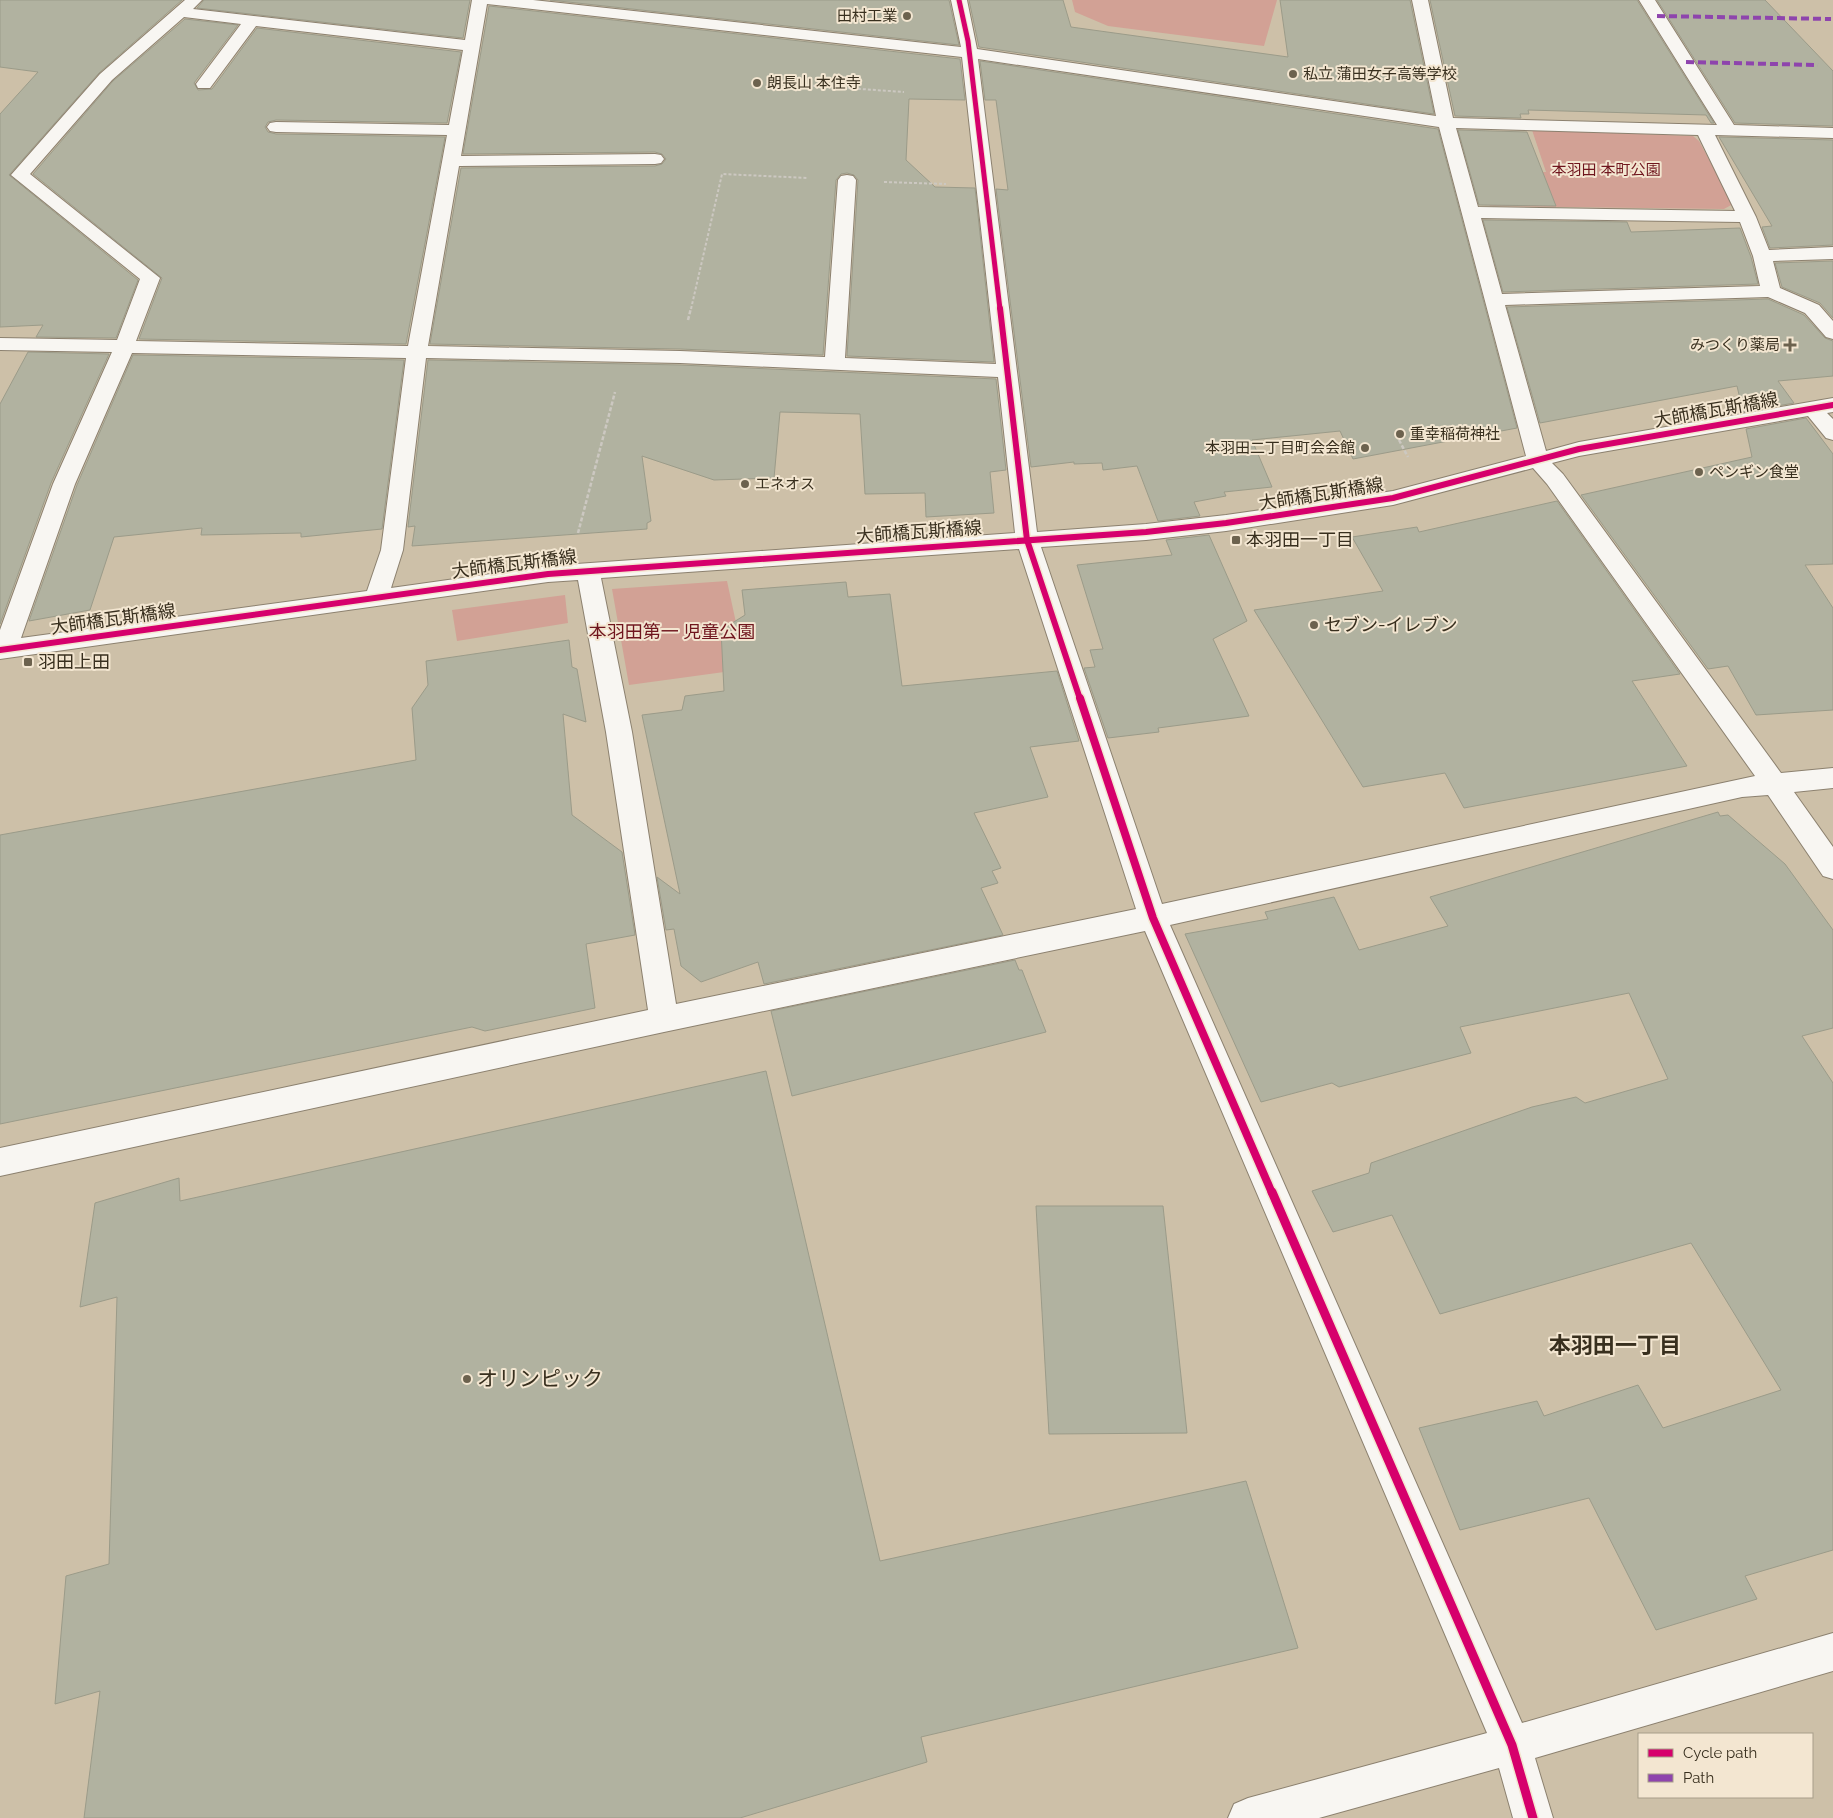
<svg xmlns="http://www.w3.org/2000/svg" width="1833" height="1818" viewBox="0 0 1833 1818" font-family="Raleway,'Noto Sans JP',sans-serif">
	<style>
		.green { fill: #d2a195 }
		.building { fill: #b1b2a0; stroke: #9b9b89 }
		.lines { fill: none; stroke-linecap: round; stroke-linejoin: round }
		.minor-casing { stroke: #8c816f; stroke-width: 2 }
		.path-far1 { stroke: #ccc8c1; stroke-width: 2; stroke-dasharray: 3 2; stroke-linecap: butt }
		.path { stroke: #ccc8c1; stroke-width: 2.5; stroke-dasharray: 4 2; stroke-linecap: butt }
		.minor { fill: #f8f6f2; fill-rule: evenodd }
		.quiet { stroke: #8e44ad; stroke-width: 4; stroke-dasharray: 8 4; stroke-linecap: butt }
		.cycleway-far3-casing { stroke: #f3e6d1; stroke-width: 7 }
		.cycleway-far2-casing { stroke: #f3e6d1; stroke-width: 9 }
		.cycleway-far1-casing { stroke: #f3e6d1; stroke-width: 11 }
		.cycleway-casing { stroke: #f3e6d1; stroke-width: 12 }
		.cycleway-far3 { stroke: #d6006c; stroke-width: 5 }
		.cycleway-far2 { stroke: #d6006c; stroke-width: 6 }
		.cycleway-far1 { stroke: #d6006c; stroke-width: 8 }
		.cycleway { stroke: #d6006c; stroke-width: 9 }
		.poi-dot { fill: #6c624e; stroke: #f3e6d1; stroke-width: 2 }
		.labels { text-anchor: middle; stroke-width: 4; stroke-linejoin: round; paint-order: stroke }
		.far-poi-label { font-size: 15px; fill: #382f1e; stroke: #f3e6d1; text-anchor: start }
		.far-park-label { font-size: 15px; fill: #6f151d; stroke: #f3e6d1 }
		.street-label { font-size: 18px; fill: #382f1e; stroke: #f3e6d1 }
		.poi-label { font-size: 18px; fill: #382f1e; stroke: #f3e6d1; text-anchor: start }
		.park-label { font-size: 18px; fill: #6f151d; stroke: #f3e6d1 }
		.near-poi-label { font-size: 21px; fill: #382f1e; stroke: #f3e6d1; text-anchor: start }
		.near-neighbourhood-label { font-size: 22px; font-weight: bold; fill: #382f1e; stroke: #f3e6d1 }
	</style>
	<rect width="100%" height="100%" fill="#cdc0a8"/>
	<path class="green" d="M1072,0H1277L1264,46L1108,26L1075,12Z
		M1532,130L1693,136L1699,141L1733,204L1724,209L1490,206L1475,171L1546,172Z
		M727,581L746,669L629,685L612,589Z
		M565,595L568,623L457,641L452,610Z"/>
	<path class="building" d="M0,0H182L99,73L9,175L138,280L116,338L36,337L43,325L0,327V114L38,72L0,67Z
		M204,0H470L463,38L197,8Z
		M550,0H949L959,45Z
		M969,0H1063L1071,27L1288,57L1280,0H1410L1434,114L979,47Z
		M1430,0H1637L1714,123H1711L1706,115L1528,110L1529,114H1520L1521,118L1455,116Z
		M1657,0H1765L1833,71V126L1735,123Z
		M489,6L960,59L965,100L909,99L906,160L935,187L975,188L994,362L847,356L858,180L854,175L847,173L841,174L836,180L823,355L680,349L430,344L461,168L655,166L662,164L666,159L662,154L655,152L463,154Z
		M185,19L238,25L194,83L198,90L212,89L257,28L461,52L447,123L276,120L268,122L265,127L268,132L276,134L445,137L406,344L139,339L162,278L33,174L113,81Z
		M980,61L1438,129L1517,428L1353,459L1340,431L1252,440L1272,487L1224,492L1226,496L1194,502L1200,516L1158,521L1137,466L1103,470L1102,463L1074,464V462L1031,467L996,189L1008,190L996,100H985Z
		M1458,130L1527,132L1556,206L1479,205Z
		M1719,137L1833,140V245L1770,248L1762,227L1772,226Z
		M1483,220L1627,222L1631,232L1740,228L1751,257L1758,284L1503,292Z
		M1833,261V318L1820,303L1782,287L1775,263Z
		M1768,299L1804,315L1825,338L1833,341V376L1778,381L1794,403L1743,412L1737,386L1540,423L1507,307Z
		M28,352L109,354L51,483L0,624V404Z
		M133,355L404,360L382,529L301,537V533L201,535L202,528L114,537L90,610L29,621L77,485Z
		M428,360L680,365L996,379L1006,470L990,472L994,513L926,517L925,493L865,494L860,414L780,412L774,478L714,480L642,456L651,521L647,523V529L412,546L415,526L408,527Z
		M1806,418L1833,454V564L1805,565L1833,608V710L1756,715L1728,666L1708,669L1581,495L1752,457L1746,429Z
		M1557,501L1680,674L1632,681L1687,766L1464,808L1445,773L1363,787L1254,610L1383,591L1352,537L1417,527L1419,532Z
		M1209,535L1247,621L1213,639L1249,716L1158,728L1159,732L1108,738L1084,668L1095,667L1090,650L1103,649L1077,565L1172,555L1166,540Z
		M846,582L848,597L890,594L902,686L1057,671L1079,741L1030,747L1048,797L974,813L1001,868L992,871L998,883L981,888L1003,935L764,984L758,962L701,982L681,966L674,929L666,930L657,877L680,894L642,715L682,710L685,696L724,691L721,630L745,615L742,590Z
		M569,640L572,667L577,669L586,722L563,714L572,815L622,852L635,935L586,944L595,1008L485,1031L472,1027L0,1124V835L416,760L412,708L428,685L426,661Z
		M1718,812L1720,816L1728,815L1785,864L1833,930V1028L1802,1036L1833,1083V1550L1745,1576L1757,1599L1656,1630L1589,1498L1460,1530L1419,1428L1537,1401L1544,1416L1638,1385L1663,1428L1781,1390L1691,1243L1440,1314L1392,1215L1333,1232L1312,1191L1369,1173L1371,1163L1532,1107L1576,1097L1585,1103L1668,1079L1629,993L1460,1027L1471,1053L1339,1087L1332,1083L1261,1102L1185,934L1268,919L1265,912L1334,897L1359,950L1448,926L1430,897Z
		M1015,960L1019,970H1022L1046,1032L792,1096L771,1011Z
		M766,1071L880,1561L1246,1481L1298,1648L921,1737L927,1762L740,1818H84L100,1691L55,1704L66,1576L109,1564L117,1297L80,1307L95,1203L179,1178L180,1201Z
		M1036,1206H1163L1187,1433L1049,1434Z"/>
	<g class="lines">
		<defs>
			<path id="minor" d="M185,0H202L193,9L465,40L472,0H533L961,47L951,0H967L977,49L1436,116L1412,0H1428L1453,118L1717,125L1639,0H1655L1734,125L1833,128V138L1715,135L1756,217L1769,250L1833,247V259L1773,261L1780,288L1819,305L1833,321V339L1826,337L1805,313L1768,297L1505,305L1546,451L1579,442L1833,398V412L1827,413L1833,419V440L1826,438L1808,416L1579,456L1552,463L1563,474L1781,773L1833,768V788L1794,792L1833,847V879L1823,876L1768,795L1742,797L1170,925L1522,1723L1833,1633V1671L1535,1758L1553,1818H1513L1499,1768L1319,1818H1228L1234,1804L1248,1798L1487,1733L1145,931L664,1032L0,1176V1148L648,1010L606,732L578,580L548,582L0,659V630L53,484L112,352L0,350V338L117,340L140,279L11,175L100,74ZM487,4L962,57L996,364L845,358L856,180L853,176L847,175L841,176L838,180L825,357L680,351L428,346L459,166L655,164L661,163L664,159L661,155L655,154L461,156ZM184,17L241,24L196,84L198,88H210L256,26L463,50L449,125L276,122L270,123L267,127L270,131L276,132L447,135L408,346L136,341L160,278L30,174L112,80ZM978,59L1439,127L1526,456L1393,491L1226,515L1146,524L1037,532ZM1456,128L1698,135L1735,211L1478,207ZM1481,218L1740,222L1753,256L1760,286L1502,294ZM132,353L406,358L381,550L367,591L21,638L75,484ZM426,358L680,363L998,377L1015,533L548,566L391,588L403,550ZM1533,468L1547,484L1755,776L1162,904L1041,547L1146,540L1226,531L1393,505ZM1019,549L1136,909L676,1004L632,732L601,578Z"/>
		</defs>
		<use href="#minor" class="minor-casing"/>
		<path class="path-far1" d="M803,85L904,92
			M884,182L946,184
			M691,309L722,174L808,178"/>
		<path class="path" d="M688,320L691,308
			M1399,440L1408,457
			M578,533L615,392"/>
		<use href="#minor" class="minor"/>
		<path class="quiet" d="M1657,16L1831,19
			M1686,62L1818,65"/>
		<defs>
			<path id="cycleway-far3" d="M959,0L968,41L1000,309"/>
			<path id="cycleway-far2" d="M1000,308L1027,540L1080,699
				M0,650L548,574L1146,532L1226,523L1393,498L1579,449L1833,405"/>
			<path id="cycleway-far1" d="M1080,698L1153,918L1272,1193"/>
			<path id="cycleway" d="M1272,1192L1512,1745L1533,1818"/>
		</defs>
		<use href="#cycleway-far3" class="cycleway-far3-casing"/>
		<use href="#cycleway-far2" class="cycleway-far2-casing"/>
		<use href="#cycleway-far1" class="cycleway-far1-casing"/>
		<use href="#cycleway" class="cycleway-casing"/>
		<use href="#cycleway-far3" class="cycleway-far3"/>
		<use href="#cycleway-far2" class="cycleway-far2"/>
		<use href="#cycleway-far1" class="cycleway-far1"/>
		<use href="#cycleway" class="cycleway"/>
	</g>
	<g class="poi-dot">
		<circle cx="907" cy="16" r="5"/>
		<circle cx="1293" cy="74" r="5"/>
		<circle cx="757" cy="83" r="5"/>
		<path d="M1787.5 337.5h5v5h5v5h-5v5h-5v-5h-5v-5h5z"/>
		<circle cx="1400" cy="434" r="5"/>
		<circle cx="1365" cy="448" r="5"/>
		<circle cx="1699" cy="472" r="5"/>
		<circle cx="745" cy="484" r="5"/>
		<rect x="1231" y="535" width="10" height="10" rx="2.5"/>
		<circle cx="1314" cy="625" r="5"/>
		<rect x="23" y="657" width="10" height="10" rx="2.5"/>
		<circle cx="467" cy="1379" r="5"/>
	</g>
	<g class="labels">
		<g class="far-poi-label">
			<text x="897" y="21" text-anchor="end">田村工業</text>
			<text x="1303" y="79">私立 蒲田女子高等学校</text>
			<text x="767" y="88">朗長山 本住寺</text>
			<text x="1780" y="350" text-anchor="end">みつくり薬局</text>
			<text x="1410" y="439">重幸稲荷神社</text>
			<text x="1355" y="453" text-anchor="end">本羽田二丁目町会会館</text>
			<text x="1709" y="477">ペンギン食堂</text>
			<text x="755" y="489">エネオス</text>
		</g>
		<g class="far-park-label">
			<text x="1606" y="175">本羽田 本町公園</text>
		</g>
		<g class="street-label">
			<text transform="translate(1716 410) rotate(-10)" y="6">大師橋瓦斯橋線</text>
			<text transform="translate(1321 494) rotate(-9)" y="6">大師橋瓦斯橋線</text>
			<text transform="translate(919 532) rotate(-4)" y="6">大師橋瓦斯橋線</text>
			<text transform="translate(514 564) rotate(-7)" y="6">大師橋瓦斯橋線</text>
			<text transform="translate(113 619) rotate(-8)" y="6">大師橋瓦斯橋線</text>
		</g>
		<g class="poi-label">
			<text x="1246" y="546">本羽田一丁目</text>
			<text x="1324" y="631">セブン-イレブン</text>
			<text x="38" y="668">羽田上田</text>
		</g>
		<g class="park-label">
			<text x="672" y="638">本羽田第一 児童公園</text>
		</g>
		<g class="near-poi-label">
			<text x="477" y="1386">オリンピック</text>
		</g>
		<g class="near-neighbourhood-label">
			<text x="1615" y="1353">本羽田一丁目</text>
		</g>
	</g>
	<rect x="1638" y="1733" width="175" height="65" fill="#f3e6d1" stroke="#a89d89"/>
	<rect x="1648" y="1749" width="25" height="8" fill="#d6006c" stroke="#a89d89"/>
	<text x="1683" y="1758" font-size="15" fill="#382f1e">Cycle path</text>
	<rect x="1648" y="1774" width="25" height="8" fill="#8e44ad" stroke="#a89d89"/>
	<text x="1683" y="1783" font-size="15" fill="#382f1e">Path</text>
</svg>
